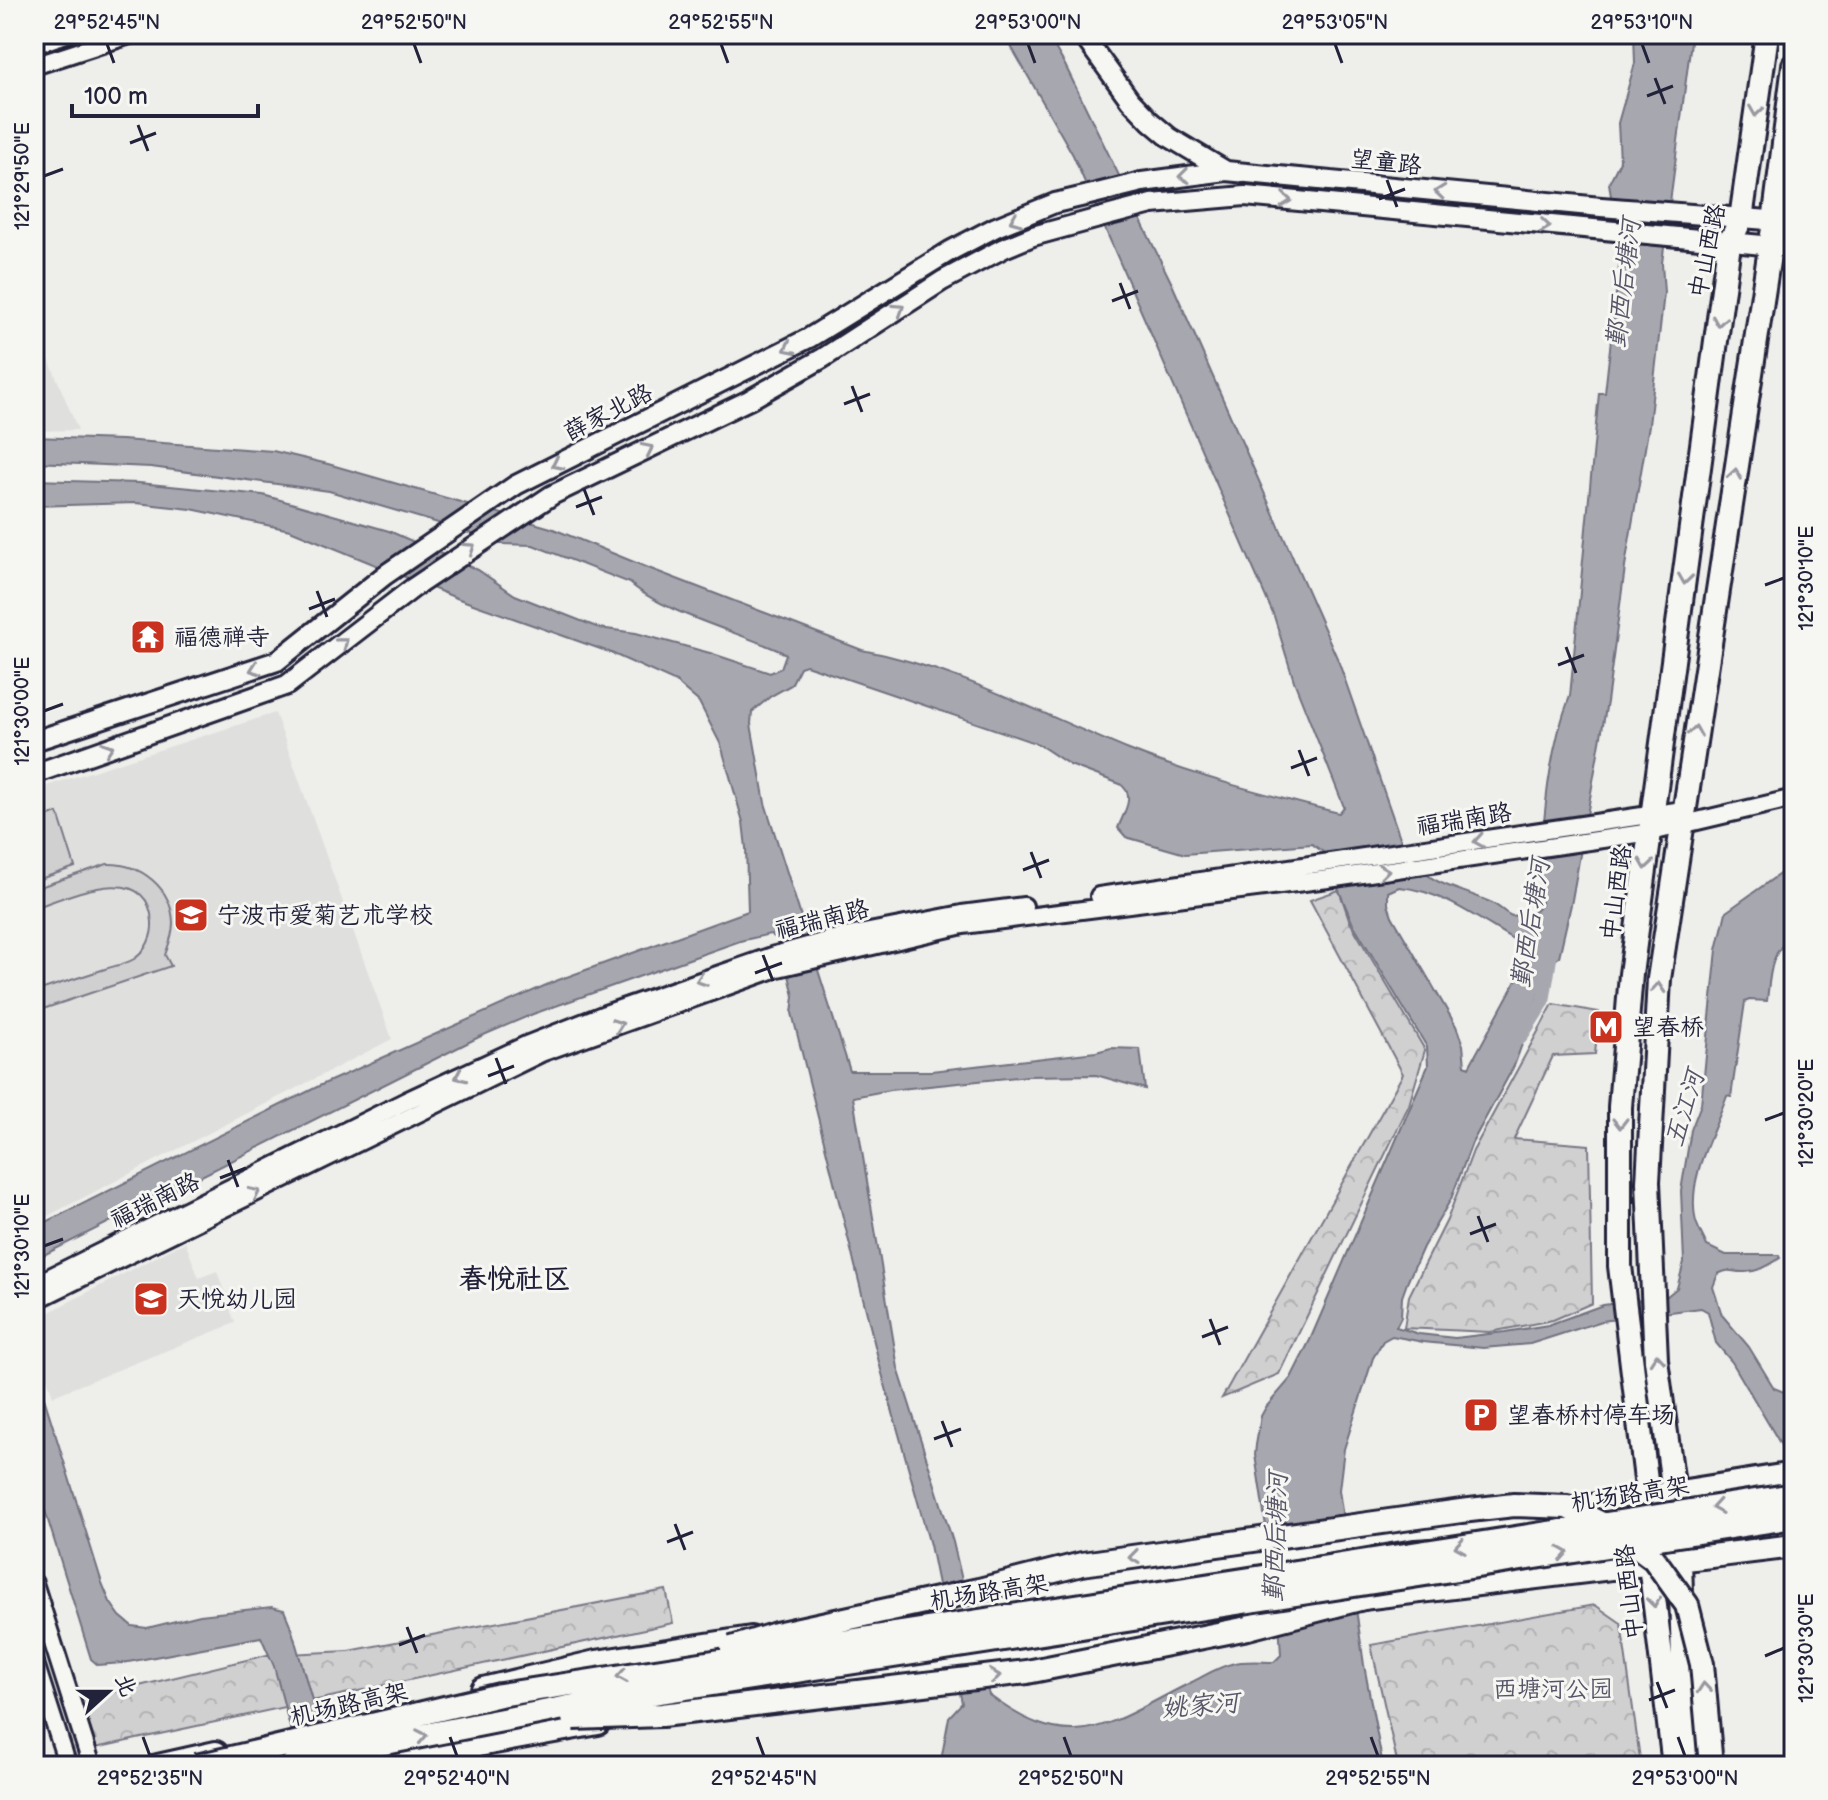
<svg xmlns="http://www.w3.org/2000/svg" width="1828" height="1800" viewBox="0 0 1828 1800" font-family="'Balsamiq Sans','LXGW WenKai TC',sans-serif">
	<style>
		.built { fill: #dfdfde }
		.park { fill: url(#park-crowns); stroke: #797986; stroke-width: 2 }
		.pitch { fill: #d0d0d1; stroke: #797986; stroke-width: 2 }
		.water { fill: #a7a7af; stroke: #727281; stroke-width: 2; fill-rule: evenodd }
		.lines { fill: none; stroke-linecap: round; stroke-linejoin: round }
		.canal { stroke: #a7a7af; stroke-width: 14 }
		.tertiary-casing { stroke: #22223b; stroke-width: 22 }
		.secondary-casing { stroke: #22223b; stroke-width: 24 }
		.primary-casing { stroke: #22223b; stroke-width: 28 }
		.trunk-casing { stroke: #22223b; stroke-width: 28 }
		.tertiary { stroke: #f6f6f2; stroke-width: 16 }
		.secondary { stroke: #f6f6f2; stroke-width: 18 }
		.primary { stroke: #f6f6f2; stroke-width: 22 }
		.trunk { stroke: #f6f6f2; stroke-width: 22 }
		.secondary-bridge-casing { stroke: #22223b; stroke-width: 24; stroke-linecap: butt }
		.trunk-bridge-casing { stroke: #22223b; stroke-width: 28; stroke-linecap: butt }
		.secondary-bridge { stroke: #f6f6f2; stroke-width: 18 }
		.trunk-bridge { stroke: #f6f6f2; stroke-width: 22 }
		.oneway { stroke: #9797a0 }
		.ticks { fill: none; stroke: #22223b; stroke-width: 3 }
		.labels { text-anchor: middle; stroke-width: 6; stroke-linejoin: round; paint-order: stroke }
		.street-label { font-size: 24px; fill: #22223b; stroke: #f6f6f2 }
		.poi-label { font-size: 24px; fill: #22223b; stroke: #f6f6f2; text-anchor: start }
		.park-label { font-size: 24px; fill: #565668; stroke: #f6f6f2 }
		.water-label { font-size: 26px; font-style: italic; fill: #575769; stroke: #f6f6f2 }
		.quarter-label { font-size: 28px; font-weight: bold; fill: #22223b; stroke: #f6f6f2 }
		.neatline { fill: none; stroke: #22223b; stroke-width: 3 }
		.ticks-label { font-size: 20px; text-anchor: middle; fill: #22223b }
	</style>
	<defs>
		<pattern id="park-crowns" width="20" height="18" patternUnits="userSpaceOnUse" patternTransform="scale(2)"><rect width="20" height="18" fill="#d0d0d1"/><path d="M2 6a3 3 0 1 1 6 0M12 15a3 3 0 1 1 6 0" fill="none" stroke="#b2b2b4"/></pattern>
	</defs>
	<rect width="100%" height="100%" fill="#eeeeeb"/>
	<filter id="ink" filterUnits="userSpaceOnUse"><feTurbulence type="fractalNoise" baseFrequency=".0125" numOctaves="2"/><feDisplacementMap in="SourceGraphic" scale="16" xChannelSelector="R" yChannelSelector="G"/><feConvolveMatrix kernelMatrix="1 2 1 2 8 2 1 2 1" color-interpolation-filters="sRGB"/></filter>
	<g filter="url(#ink)">
		<path class="built" d="M34,323L78,430L34,431Z
			M275,713L392,1039L34,1223V790Z
			M185,1242L199,1278L217,1271L235,1323L53,1396L34,1339V1320Z"/>
		<path class="park" d="M1339,890L1350,922L1425,1050L1409,1105L1279,1374L1222,1398L1403,1074L1310,900Z
			M1553,1004L1599,1012L1595,1054L1553,1056L1514,1139L1589,1145L1592,1303L1553,1320L1490,1332L1404,1328L1409,1296L1447,1220L1473,1151Z
			M666,1590L673,1623L95,1748L81,1700L267,1655L349,1651Z
			M1595,1605L1621,1623L1641,1766H1398L1371,1645Z"/>
		<path class="pitch" d="M58,813L75,867L34,881V821Z
			M107,864C141,863 172,888 173,923C173,935 169,944 165,955L171,966L34,1012V992C58,984 81,977 105,969C114,966 126,964 134,959C146,951 153,936 152,922C148,858 67,897 34,908V889Z"/>
		<path class="water" d="M1004,34H1047L1065,65L1172,284L1338,660L1404,849C1431,889 1451,884 1490,902C1498,905 1503,912 1512,916L1534,912L1541,905C1541,895 1539,884 1540,874C1544,815 1548,752 1570,696L1599,393H1605L1620,258L1609,183L1620,161L1618,123L1635,63L1634,34H1692L1662,263L1664,293L1649,425L1626,560L1607,702L1572,900L1559,957L1544,969L1536,1006L1514,1066L1472,1143L1451,1199L1423,1247L1407,1283L1402,1297L1401,1317L1396,1327L1419,1334L1455,1338L1505,1332L1548,1325L1603,1305L1666,1297L1677,1288L1684,1262L1681,1191L1691,1130L1701,1104L1717,950L1726,912L1781,873L1794,868V934C1770,951 1770,974 1767,1001L1749,1000L1745,1002L1731,1097L1727,1096C1714,1134 1688,1175 1695,1217C1696,1226 1703,1236 1707,1246L1726,1255H1779L1780,1258C1770,1265 1755,1273 1743,1272C1730,1272 1731,1268 1718,1274L1713,1287L1722,1315L1749,1347L1774,1388L1789,1394L1794,1404V1467L1732,1362L1716,1343L1708,1312L1701,1308L1602,1321L1530,1344L1483,1348L1423,1342L1392,1336L1383,1341L1373,1358L1344,1449L1339,1490L1364,1665L1383,1766C1323,1766 1262,1769 1201,1766C1166,1764 1146,1750 1110,1766H940L949,1717L962,1703L930,1545L881,1370L792,1013L794,996L781,942L770,934L740,941L533,1014L479,1037L34,1260V1228L319,1086L553,982L748,911L746,848L743,822L721,745L699,702L676,682L609,652L459,599L290,530L191,509L136,503L34,506V480L139,483L263,495L389,531L478,570L515,595L599,628L636,633L710,653L770,673L781,668L786,654C743,633 663,613 630,583L533,545L500,544L455,528L329,491L151,467L34,462V437L122,440L273,451L328,464L551,528L651,569L862,650C957,668 1041,714 1129,750C1197,777 1268,795 1339,813L1344,807L1294,681L1274,616L1073,155ZM806,665L1038,744L1070,765L1120,784C1137,795 1123,814 1118,828L1126,837L1185,854L1312,844L1323,852L1352,922L1427,1047L1428,1066L1310,1340L1291,1378L1266,1407L1261,1416L1256,1445L1255,1455L1278,1605L1281,1655L1274,1662C1260,1662 1245,1660 1231,1664C1218,1667 1204,1676 1192,1682C1110,1722 1075,1760 989,1695L953,1542L898,1368L853,1097L890,1090L1028,1076L1096,1075L1145,1089L1140,1049L1111,1048L1096,1052L931,1071H850L765,803L751,724L752,712L771,696L791,685L800,667ZM1399,887C1446,891 1487,926 1527,947L1524,966L1469,1067L1465,1065L1463,1045L1456,1026L1392,916L1388,904V892Z
			M34,1366L102,1583L110,1602L120,1616L132,1626L147,1628L200,1615L272,1607L284,1610L291,1627L331,1766H300L274,1666L261,1637L123,1663L98,1665L91,1659L34,1475Z"/>
		<g class="lines">
			<path class="canal" d="M1520,1038L1543,1002L1552,946"/>
			<defs>
				<path id="tertiary" d="M34,45L66,34
					M34,66L133,34
					M1099,896L1683,810
					M34,1285L408,1100L526,1045L605,1014L775,955L833,939L962,914L1024,906
					M34,1301L541,1053L778,968L963,925L1328,879L1651,832L1794,798
					M34,1583L92,1766
					M34,1660L68,1766"/>
				<path id="secondary" d="M1082,34L1130,100L1150,121L1169,137L1226,171L1601,207L1794,222
					M1142,182L1226,171
					M1152,204L1245,196L1794,248
					M34,741L277,661L385,575L516,485L809,338L950,251L996,227L1055,203L1089,195
					M34,774L287,685L413,588L552,495L749,400L823,358L942,281L1004,248L1033,236L1099,218"/>
				<path id="primary" d="M1453,1528L1794,1474
					M1354,1599L1794,1546
					M849,1627L974,1612
					M483,1689L596,1662L751,1638
					M754,1694L1289,1609
					M158,1766L216,1753
					M363,1766L598,1723
					M1674,1766L1650,1564L1648,1496L1620,1266V1107L1631,974L1729,244L1741,219L1767,34
					M1695,1766L1683,1659L1680,1560L1674,1492L1656,1360L1648,1182L1659,979L1774,222L1794,65"/>
				<path id="trunk" d="M978,1595L1022,1594L1413,1527L1471,1524
					M1248,1628L1371,1596"/>
			</defs>
			<use href="#tertiary" class="tertiary-casing"/>
			<use href="#secondary" class="secondary-casing"/>
			<use href="#primary" class="primary-casing"/>
			<use href="#trunk" class="trunk-casing"/>
			<use href="#tertiary" class="tertiary"/>
			<use href="#secondary" class="secondary"/>
			<use href="#primary" class="primary"/>
			<use href="#trunk" class="trunk"/>
			<defs>
				<path id="secondary-bridge" d="M1089,195L1142,182
					M1099,218L1152,204"/>
				<path id="trunk-bridge" d="M732,1648L776,1634L979,1590L1082,1564L1461,1511L1514,1505L1567,1507L1618,1532L1654,1559L1687,1605L1702,1664L1711,1766
					M573,1718L662,1715L1027,1672L1248,1628
					M197,1766L500,1695L1794,1495
					M291,1766L350,1750L589,1703L1794,1517"/>
			</defs>
			<use href="#secondary-bridge" class="secondary-bridge-casing"/>
			<use href="#trunk-bridge" class="trunk-bridge-casing"/>
			<use href="#secondary-bridge" class="secondary-bridge"/>
			<use href="#trunk-bridge" class="trunk-bridge"/>
		</g>
		<defs><path id="oneway-chevron" d="M-2-3.5L2.5 0L-2 3.5" fill="none" stroke-width="1.6" stroke-linecap="round" stroke-linejoin="round" transform="scale(2)"/></defs>
		<g class="oneway">
			<use href="#oneway-chevron" transform="translate(1756 111) rotate(98)"/>
			<use href="#oneway-chevron" transform="translate(1184 176) rotate(173)"/>
			<use href="#oneway-chevron" transform="translate(1440 192) rotate(-174)"/>
			<use href="#oneway-chevron" transform="translate(1286 200) rotate(6)"/>
			<use href="#oneway-chevron" transform="translate(1015 220) rotate(158)"/>
			<use href="#oneway-chevron" transform="translate(1545 226) rotate(6)"/>
			<use href="#oneway-chevron" transform="translate(899 309) rotate(-33)"/>
			<use href="#oneway-chevron" transform="translate(1719 321) rotate(98)"/>
			<use href="#oneway-chevron" transform="translate(789 348) rotate(153)"/>
			<use href="#oneway-chevron" transform="translate(648 449) rotate(-26)"/>
			<use href="#oneway-chevron" transform="translate(557 464) rotate(153)"/>
			<use href="#oneway-chevron" transform="translate(1735 474) rotate(-81)"/>
			<use href="#oneway-chevron" transform="translate(470 548) rotate(-34)"/>
			<use href="#oneway-chevron" transform="translate(1685 579) rotate(98)"/>
			<use href="#oneway-chevron" transform="translate(343 643) rotate(-38)"/>
			<use href="#oneway-chevron" transform="translate(255 669) rotate(160)"/>
			<use href="#oneway-chevron" transform="translate(1695 731) rotate(-81)"/>
			<use href="#oneway-chevron" transform="translate(108 748) rotate(-19)"/>
			<use href="#oneway-chevron" transform="translate(1479 841) rotate(171)"/>
			<use href="#oneway-chevron" transform="translate(1646 864) rotate(98)"/>
			<use href="#oneway-chevron" transform="translate(1384 871) rotate(-8)"/>
			<use href="#oneway-chevron" transform="translate(701 980) rotate(161)"/>
			<use href="#oneway-chevron" transform="translate(1658 988) rotate(-86)"/>
			<use href="#oneway-chevron" transform="translate(618 1025) rotate(-20)"/>
			<use href="#oneway-chevron" transform="translate(460 1076) rotate(155)"/>
			<use href="#oneway-chevron" transform="translate(1620 1123) rotate(90)"/>
			<use href="#oneway-chevron" transform="translate(255 1193) rotate(-26)"/>
			<use href="#oneway-chevron" transform="translate(1657 1359) rotate(-95)"/>
			<use href="#oneway-chevron" transform="translate(1717 1507) rotate(171)"/>
			<use href="#oneway-chevron" transform="translate(1460 1546) rotate(171)"/>
			<use href="#oneway-chevron" transform="translate(1563 1553) rotate(-9)"/>
			<use href="#oneway-chevron" transform="translate(1134 1557) rotate(172)"/>
			<use href="#oneway-chevron" transform="translate(1654 1602) rotate(83)"/>
			<use href="#oneway-chevron" transform="translate(622 1676) rotate(171)"/>
			<use href="#oneway-chevron" transform="translate(995 1676) rotate(-7)"/>
			<use href="#oneway-chevron" transform="translate(1704 1688) rotate(-95)"/>
			<use href="#oneway-chevron" transform="translate(422 1736) rotate(-11)"/>
		</g>
	</g>
	<path class="ticks" d="M107,44L114,63M414,44L421,63M721,44L728,63M1028,44L1035,63M1335,44L1342,63M1642,44L1649,63M1655,78L1665,104M1647,96L1673,86M138,125L148,151M130,143L156,133M44,176L63,169M1387,180L1397,207M1379,199L1405,189M1120,283L1130,309M1112,301L1138,291M852,386L862,412M844,404L870,394M584,489L594,515M576,507L602,497M1765,585L1784,578M317,591L327,617M309,609L335,599M1566,647L1576,673M1558,665L1584,655M44,711L63,704M1299,750L1309,776M1291,768L1317,758M1031,852L1041,878M1023,870L1049,860M763,955L773,981M755,973L782,963M496,1058L506,1084M488,1076L514,1066M1765,1120L1784,1113M228,1160L238,1187M220,1178L246,1168M1478,1216L1488,1242M1470,1234L1496,1224M44,1246L63,1239M1210,1319L1220,1345M1202,1337L1228,1327M942,1421L952,1447M934,1439L961,1429M675,1524L685,1550M667,1542L693,1532M407,1627L417,1653M399,1645L425,1635M1765,1656L1784,1648M1657,1682L1667,1708M1649,1700L1675,1690M143,1737L150,1756M450,1737L457,1756M757,1737L764,1756M1064,1737L1071,1756M1371,1737L1378,1756M1678,1737L1685,1756"/>
	<defs>
		<symbol id="temple-square" viewBox="-11 -11 22 22"><rect x="-9" y="-9" width="18" height="18" rx="4" fill="#c8321e" stroke="#f6f6f2"/><path d="M0-6L5-2H3V0L6.5 2.5H4V6H1.5V3h-3V6H-4V2.5H-6.5L-3 0V-2H-5Z" fill="#fff"/></symbol>
		<symbol id="school-square" viewBox="-11 -11 22 22"><rect x="-9" y="-9" width="18" height="18" rx="4" fill="#c8321e" stroke="#f6f6f2"/><path d="M0-5L7-2L0 1L-7-2ZM-4 1L0 2.5L4 1V4Q0 6-4 4Z" fill="#fff"/></symbol>
		<symbol id="metro-square" viewBox="-11 -11 22 22"><rect x="-9" y="-9" width="18" height="18" rx="4" fill="#c8321e" stroke="#f6f6f2"/><path d="M-5.5 5V-5H-3L0 0L3-5H5.5V5H3V-.5L0 4L-3-.5V5Z" fill="#fff"/></symbol>
		<symbol id="parking-square" viewBox="-11 -11 22 22"><rect x="-9" y="-9" width="18" height="18" rx="4" fill="#c8321e" stroke="#f6f6f2"/><path d="M-3.5-5.5H1a3.5 3.5 0 0 1 0 7H-1V5.5H-3.5ZM-1-3.4V-.6H.8a1.4 1.4 0 0 0 0-2.8Z" fill="#fff"/></symbol>
	</defs>
	<g fill-rule="evenodd">
		<use href="#temple-square" x="128" y="617" width="40" height="40"/>
		<use href="#school-square" x="171" y="895" width="40" height="40"/>
		<use href="#metro-square" x="1586" y="1007" width="40" height="40"/>
		<use href="#school-square" x="131" y="1279" width="40" height="40"/>
		<use href="#parking-square" x="1461" y="1395" width="40" height="40"/>
	</g>
	<g class="labels">
		<g class="street-label">
			<text transform="translate(1386 162) rotate(6)" y="8">望童路</text>
			<text transform="translate(1707 251) rotate(-78)" y="8">中山西路</text>
			<text transform="translate(608 412) rotate(-27)" y="8">薛家北路</text>
			<text transform="translate(1464 819) rotate(-9)" y="8">福瑞南路</text>
			<text transform="translate(1616 893) rotate(-82)" y="8">中山西路</text>
			<text transform="translate(822 919) rotate(-14)" y="8">福瑞南路</text>
			<text transform="translate(155 1200) rotate(-26)" y="8">福瑞南路</text>
			<text transform="translate(1630 1494) rotate(-9)" y="8">机场路高架</text>
			<text transform="translate(989 1592) rotate(-9)" y="8">机场路高架</text>
			<text transform="translate(1629 1592) rotate(-96)" y="8">中山西路</text>
			<text transform="translate(349 1704) rotate(-13)" y="8">机场路高架</text>
		</g>
		<g class="poi-label">
			<text x="174" y="645">福德禅寺</text>
			<text x="217" y="923">宁波市爱菊艺术学校</text>
			<text x="1632" y="1035">望春桥</text>
			<text x="177" y="1307">天悦幼儿园</text>
			<text x="1507" y="1423">望春桥村停车场</text>
		</g>
		<g class="park-label">
			<text x="1553" y="1697">西塘河公园</text>
		</g>
		<g class="water-label">
			<text transform="translate(1623 283) rotate(-83)" y="9">鄞西后塘河</text>
			<text transform="translate(1530 923) rotate(-81)" y="9">鄞西后塘河</text>
			<text transform="translate(1684 1108) rotate(-73)" y="9">五江河</text>
			<text transform="translate(1275 1537) rotate(-88)" y="9">鄞西后塘河</text>
			<text transform="translate(1200 1705) rotate(-5)" y="9">姚家河</text>
		</g>
		<g class="quarter-label">
			<text x="515" y="1288">春悦社区</text>
		</g>
	</g>
	<rect width="1828" height="1800" fill="none" stroke="#f6f6f2" stroke-width="88"/>
	<g transform="translate(108 1692) rotate(69)" stroke="#f6f6f2" stroke-width="6" paint-order="stroke">
	<path d="M0-6L14 30L0 20L-14 30Z" fill="#22223b"/>
	<text y="-12" font-size="22" font-weight="bold" text-anchor="middle" fill="#22223b">北</text>
	</g>
	<path d="M72 104v12h186v-12" fill="none" stroke="#22223b" stroke-width="4"/>
	<text x="84" y="104" font-size="24" fill="#22223b" stroke="#f6f6f2" stroke-width="6" paint-order="stroke">100 m</text>
	<rect x="44" y="44" width="1740" height="1712" class="neatline"/>
	<g class="ticks-label">
		<text x="107" y="29">29°52'45"N</text>
		<text x="414" y="29">29°52'50"N</text>
		<text x="721" y="29">29°52'55"N</text>
		<text x="1028" y="29">29°53'00"N</text>
		<text x="1335" y="29">29°53'05"N</text>
		<text x="1642" y="29">29°53'10"N</text>
		<text transform="translate(22 176) rotate(-90)" y="7">121°29'50"E</text>
		<text transform="translate(1806 578) rotate(-90)" y="7">121°30'10"E</text>
		<text transform="translate(22 711) rotate(-90)" y="7">121°30'00"E</text>
		<text transform="translate(1806 1113) rotate(-90)" y="7">121°30'20"E</text>
		<text transform="translate(22 1246) rotate(-90)" y="7">121°30'10"E</text>
		<text transform="translate(1806 1648) rotate(-90)" y="7">121°30'30"E</text>
		<text x="150" y="1785">29°52'35"N</text>
		<text x="457" y="1785">29°52'40"N</text>
		<text x="764" y="1785">29°52'45"N</text>
		<text x="1071" y="1785">29°52'50"N</text>
		<text x="1378" y="1785">29°52'55"N</text>
		<text x="1685" y="1785">29°53'00"N</text>
	</g>
</svg>
